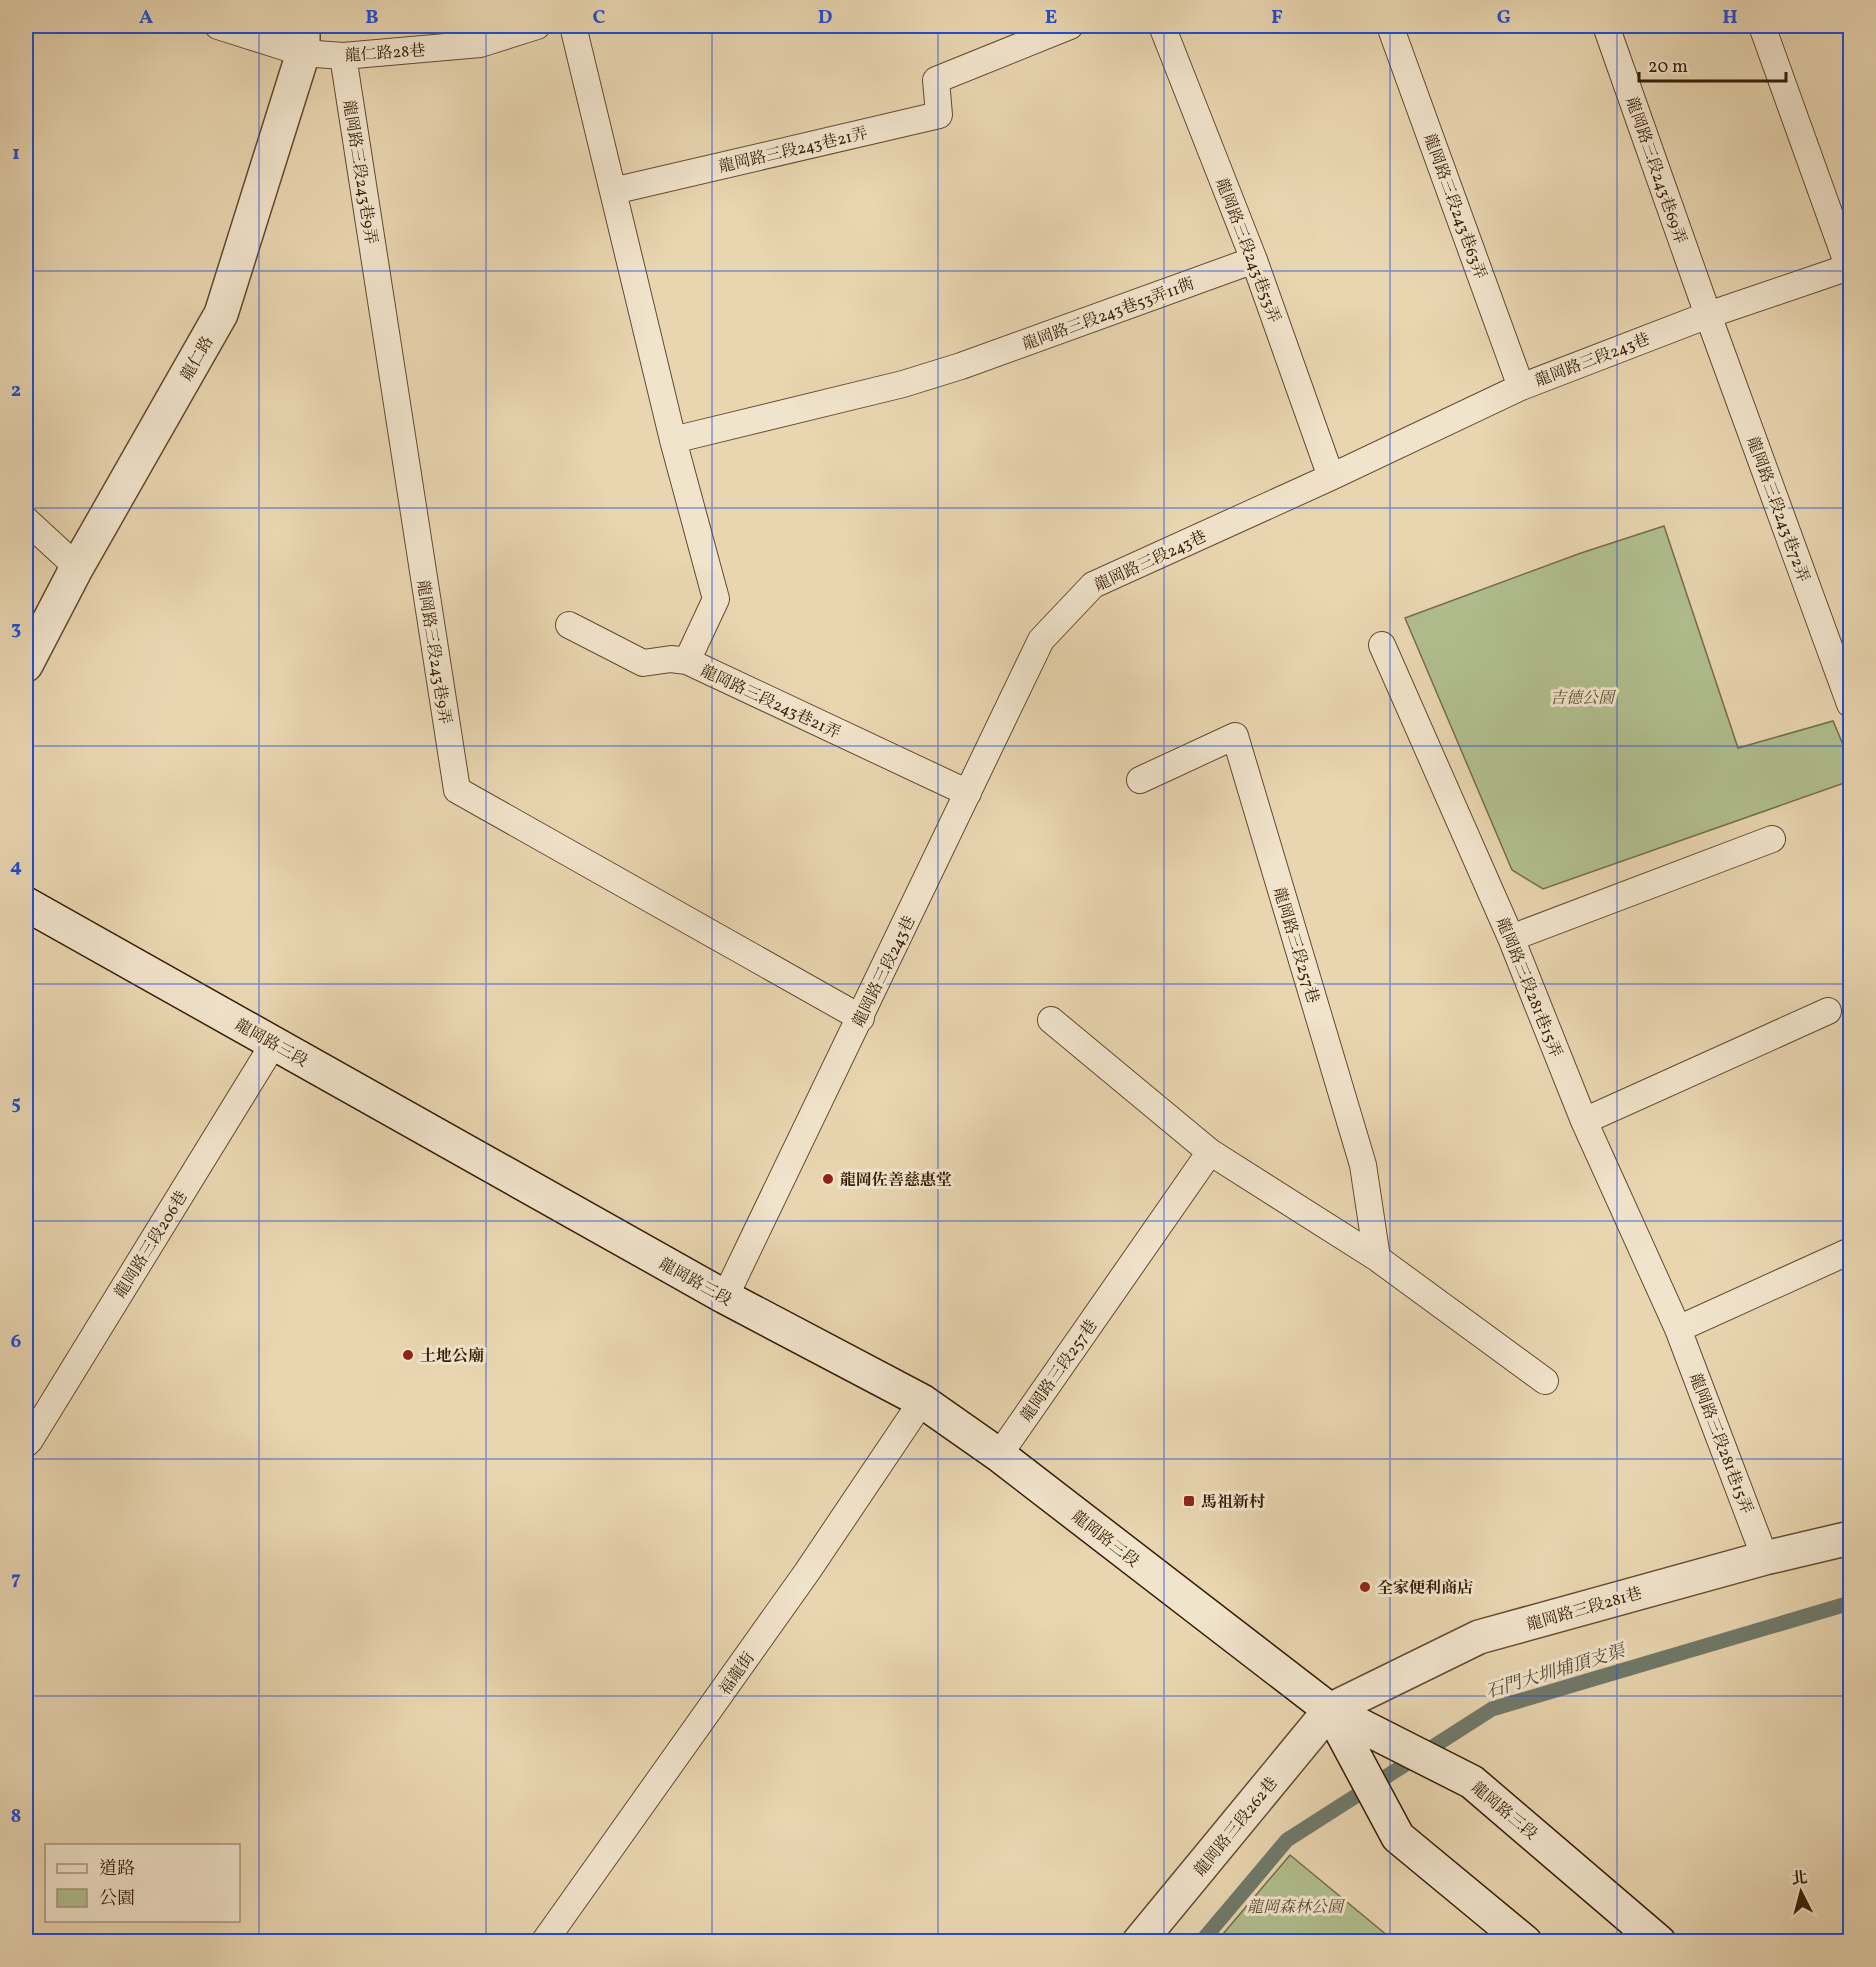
<svg xmlns="http://www.w3.org/2000/svg" width="1876" height="1967" viewBox="0 0 1876 1967" font-family="Vollkorn,'Noto Serif TC',serif">
	<style>
		.green { fill: #b1bf8f; stroke: #746e4a; stroke-width: 1.5 }
		.lines { fill: none; stroke-linecap: round; stroke-linejoin: round }
		.stream { stroke: #707a6b; stroke-width: 15 }
		.lane-casing { stroke: #634a2f; stroke-width: 28 }
		.street-casing { stroke: #634a2f; stroke-width: 36 }
		.secondary-casing { stroke: #361c04; stroke-width: 36 }
		.lane { stroke: #f1e4cc; stroke-width: 26 }
		.street { stroke: #f1e4cc; stroke-width: 33 }
		.secondary { stroke: #f1e4cc; stroke-width: 33 }
		.grid { fill: none; stroke: #1d4ed8; stroke-width: 1.5; stroke-opacity: 0.55 }
		.poi-dot { fill: #8f2418; stroke: #f1e4cc; stroke-width: 2 }
		.labels { text-anchor: middle; stroke-width: 6; stroke-linejoin: round; paint-order: stroke }
		.street-label { font-size: 16px; fill: #361c04; stroke: #f1e4cc }
		.park-label { font-size: 16px; font-style: italic; fill: #5b4d2e; stroke: #f1e4cc }
		.poi-label { font-size: 16px; font-weight: bold; fill: #361c04; stroke: #f1e4cc; text-anchor: start }
		.water-label { font-size: 18px; font-style: italic; fill: #534b38; stroke: #f1e4cc }
		.neatline { fill: none; stroke: #1d4ed8; stroke-width: 2 }
		.grid-label { font-size: 20px; text-anchor: middle; font-weight: bold; fill: #1d4ed8 }
	</style>
	<rect width="100%" height="100%" fill="#e9d6b1"/>
	<filter id="stains"><feTurbulence type="fractalNoise" baseFrequency=".00333" numOctaves="4"/><feColorMatrix values="0 0 0 0 .2 0 0 0 0 .09 0 0 0 0 .02 0 0 0 .5 -.17"/></filter>
	<radialGradient id="worn" r=".72"><stop offset=".6" stop-color="#630" stop-opacity="0"/><stop offset="1" stop-color="#630" stop-opacity=".3"/></radialGradient>
	<path class="green" d="M1664,526L1738,748L1833,721L1850,761V781L1543,889L1512,870L1405,618L1581,553Z
		M1290,1855L1394,1941H1217Z"/>
	<g class="lines">
		<path class="stream" d="M1201,1942L1287,1840L1492,1709L1850,1603"/>
		<defs>
			<path id="lane" d="M218,26L303,53L343,56L480,44L537,26
				M573,26L673,440L716,599L687,661L968,793
				M1162,26L1254,260L1331,477
				M1390,26L1521,387
				M1606,26L1708,315L1850,704
				M1762,26L1850,271
				M343,56L457,790L861,1018
				M613,191L939,115L936,80L1070,26
				M673,440L903,384L961,366L1254,260
				M26,520L77,567
				M569,625L643,663L671,659L687,661
				M1382,645L1511,938L1584,1121L1678,1329L1765,1558
				M1140,780L1235,736L1363,1165L1377,1258
				M1511,938L1772,839
				M1051,1020L1210,1152L1377,1258L1545,1381
				M1584,1121L1828,1011
				M725,1297L1041,640L1093,585L1331,477L1521,387L1708,315L1849,267
				M1678,1329L1850,1251
				M26,1444L30,1440L274,1043
				M999,1455L1210,1152
				M544,1942L807,1572L922,1401"/>
			<path id="street" d="M26,665L77,567L221,314L303,53V26
				M1139,1942L1330,1710L1479,1637L1765,1558L1850,1538"/>
			<path id="secondary" d="M26,904L725,1297L922,1401L999,1455L1330,1710L1472,1782L1659,1942
				M1330,1710L1398,1837L1525,1942"/>
		</defs>
		<use href="#lane" class="lane-casing"/>
		<use href="#street" class="street-casing"/>
		<use href="#secondary" class="secondary-casing"/>
		<use href="#lane" class="lane"/>
		<use href="#street" class="street"/>
		<use href="#secondary" class="secondary"/>
	</g>
	<path class="grid" d="M259,26V1942M486,26V1942M712,26V1942M938,26V1942M1164,26V1942M1390,26V1942M1617,26V1942M26,271H1850M26,508H1850M26,746H1850M26,984H1850M26,1221H1850M26,1459H1850M26,1696H1850"/>
	<g class="poi-dot">
		<circle cx="828" cy="1179" r="6"/>
		<circle cx="408" cy="1355" r="6"/>
		<rect x="1183" y="1495" width="12" height="12" rx="3"/>
		<circle cx="1365" cy="1587" r="6"/>
	</g>
	<g class="labels">
		<g class="street-label">
			<text transform="translate(385 52) rotate(-4)" y="6">龍仁路28巷</text>
			<text transform="translate(793 149) rotate(-13)" y="6">龍岡路三段243巷21弄</text>
			<text transform="translate(1657 170) rotate(71)" y="6">龍岡路三段243巷69弄</text>
			<text transform="translate(361 172) rotate(81)" y="6">龍岡路三段243巷9弄</text>
			<text transform="translate(1456 206) rotate(70)" y="6">龍岡路三段243巷63弄</text>
			<text transform="translate(1249 250) rotate(69)" y="6">龍岡路三段243巷53弄</text>
			<text transform="translate(1108 313) rotate(-20)" y="6">龍岡路三段243巷53弄11衖</text>
			<text transform="translate(196 358) rotate(-60)" y="6">龍仁路</text>
			<text transform="translate(1592 359) rotate(-21)" y="6">龍岡路三段243巷</text>
			<text transform="translate(1779 509) rotate(70)" y="6">龍岡路三段243巷72弄</text>
			<text transform="translate(1150 560) rotate(-25)" y="6">龍岡路三段243巷</text>
			<text transform="translate(435 652) rotate(81)" y="6">龍岡路三段243巷9弄</text>
			<text transform="translate(771 701) rotate(25)" y="6">龍岡路三段243巷21弄</text>
			<text transform="translate(1297 945) rotate(73)" y="6">龍岡路三段257巷</text>
			<text transform="translate(883 971) rotate(-64)" y="6">龍岡路三段243巷</text>
			<text transform="translate(1530 987) rotate(68)" y="6">龍岡路三段281巷15弄</text>
			<text transform="translate(272 1042) rotate(29)" y="6">龍岡路三段</text>
			<text transform="translate(150 1244) rotate(-58)" y="6">龍岡路三段206巷</text>
			<text transform="translate(696 1281) rotate(29)" y="6">龍岡路三段</text>
			<text transform="translate(1058 1370) rotate(-55)" y="6">龍岡路三段257巷</text>
			<text transform="translate(1722 1443) rotate(69)" y="6">龍岡路三段281巷15弄</text>
			<text transform="translate(1106 1538) rotate(38)" y="6">龍岡路三段</text>
			<text transform="translate(1584 1608) rotate(-16)" y="6">龍岡路三段281巷</text>
			<text transform="translate(736 1673) rotate(-55)" y="6">福龍街</text>
			<text transform="translate(1505 1810) rotate(40)" y="6">龍岡路三段</text>
			<text transform="translate(1235 1826) rotate(-51)" y="6">龍岡路三段262巷</text>
		</g>
		<g class="park-label">
			<text x="1582" y="703">吉德公園</text>
			<text x="1295" y="1912">龍岡森林公園</text>
		</g>
		<g class="poi-label">
			<text x="840" y="1185">龍岡佐善慈惠堂</text>
			<text x="420" y="1361">土地公廟</text>
			<text x="1201" y="1507">馬祖新村</text>
			<text x="1377" y="1593">全家便利商店</text>
		</g>
		<g class="water-label">
			<text transform="translate(1555 1671) rotate(-17)" y="6">石門大圳埔頂支渠</text>
		</g>
	</g>
	<rect width="1876" height="1967" fill="none" stroke="#e9d6b1" stroke-width="66"/>
	<rect x="45" y="1844" width="195" height="78" fill="#f1e4cc" stroke="#a6947c" stroke-width="1.5"/>
	<rect x="57" y="1864" width="30" height="9" fill="#f1e4cc" stroke="#a6947c" stroke-width="1.5"/>
	<text x="99" y="1874" font-size="18" fill="#361c04">道路</text>
	<rect x="57" y="1889" width="30" height="18" fill="#b1bf8f" stroke="#a6947c" stroke-width="1.5"/>
	<text x="99" y="1904" font-size="18" fill="#361c04">公園</text>
	<g transform="translate(1801 1892) rotate(354)" stroke="#f1e4cc" stroke-width="4.5" paint-order="stroke">
	<path d="M0-4.5L10 22L0 15L-10 22Z" fill="#361c04"/>
	<text y="-9" font-size="16" font-weight="bold" text-anchor="middle" fill="#361c04">北</text>
	</g>
	<path d="M1639 72v9h147v-9" fill="none" stroke="#361c04" stroke-width="3"/>
	<text x="1648" y="72" font-size="18" fill="#361c04" stroke="#f1e4cc" stroke-width="4.5" paint-order="stroke">20 m</text>
	<rect x="33" y="33" width="1810" height="1901" class="neatline"/>
	<g class="grid-label">
		<text x="146" y="23">A</text>
		<text x="372" y="23">B</text>
		<text x="599" y="23">C</text>
		<text x="825" y="23">D</text>
		<text x="1051" y="23">E</text>
		<text x="1277" y="23">F</text>
		<text x="1504" y="23">G</text>
		<text x="1730" y="23">H</text>
		<text x="16" y="159">1</text>
		<text x="16" y="396">2</text>
		<text x="16" y="634">3</text>
		<text x="16" y="872">4</text>
		<text x="16" y="1109">5</text>
		<text x="16" y="1347">6</text>
		<text x="16" y="1584">7</text>
		<text x="16" y="1822">8</text>
	</g>
	<rect width="100%" height="100%" filter="url(#stains)"/>
	<rect width="100%" height="100%" fill="url(#worn)"/>
</svg>
